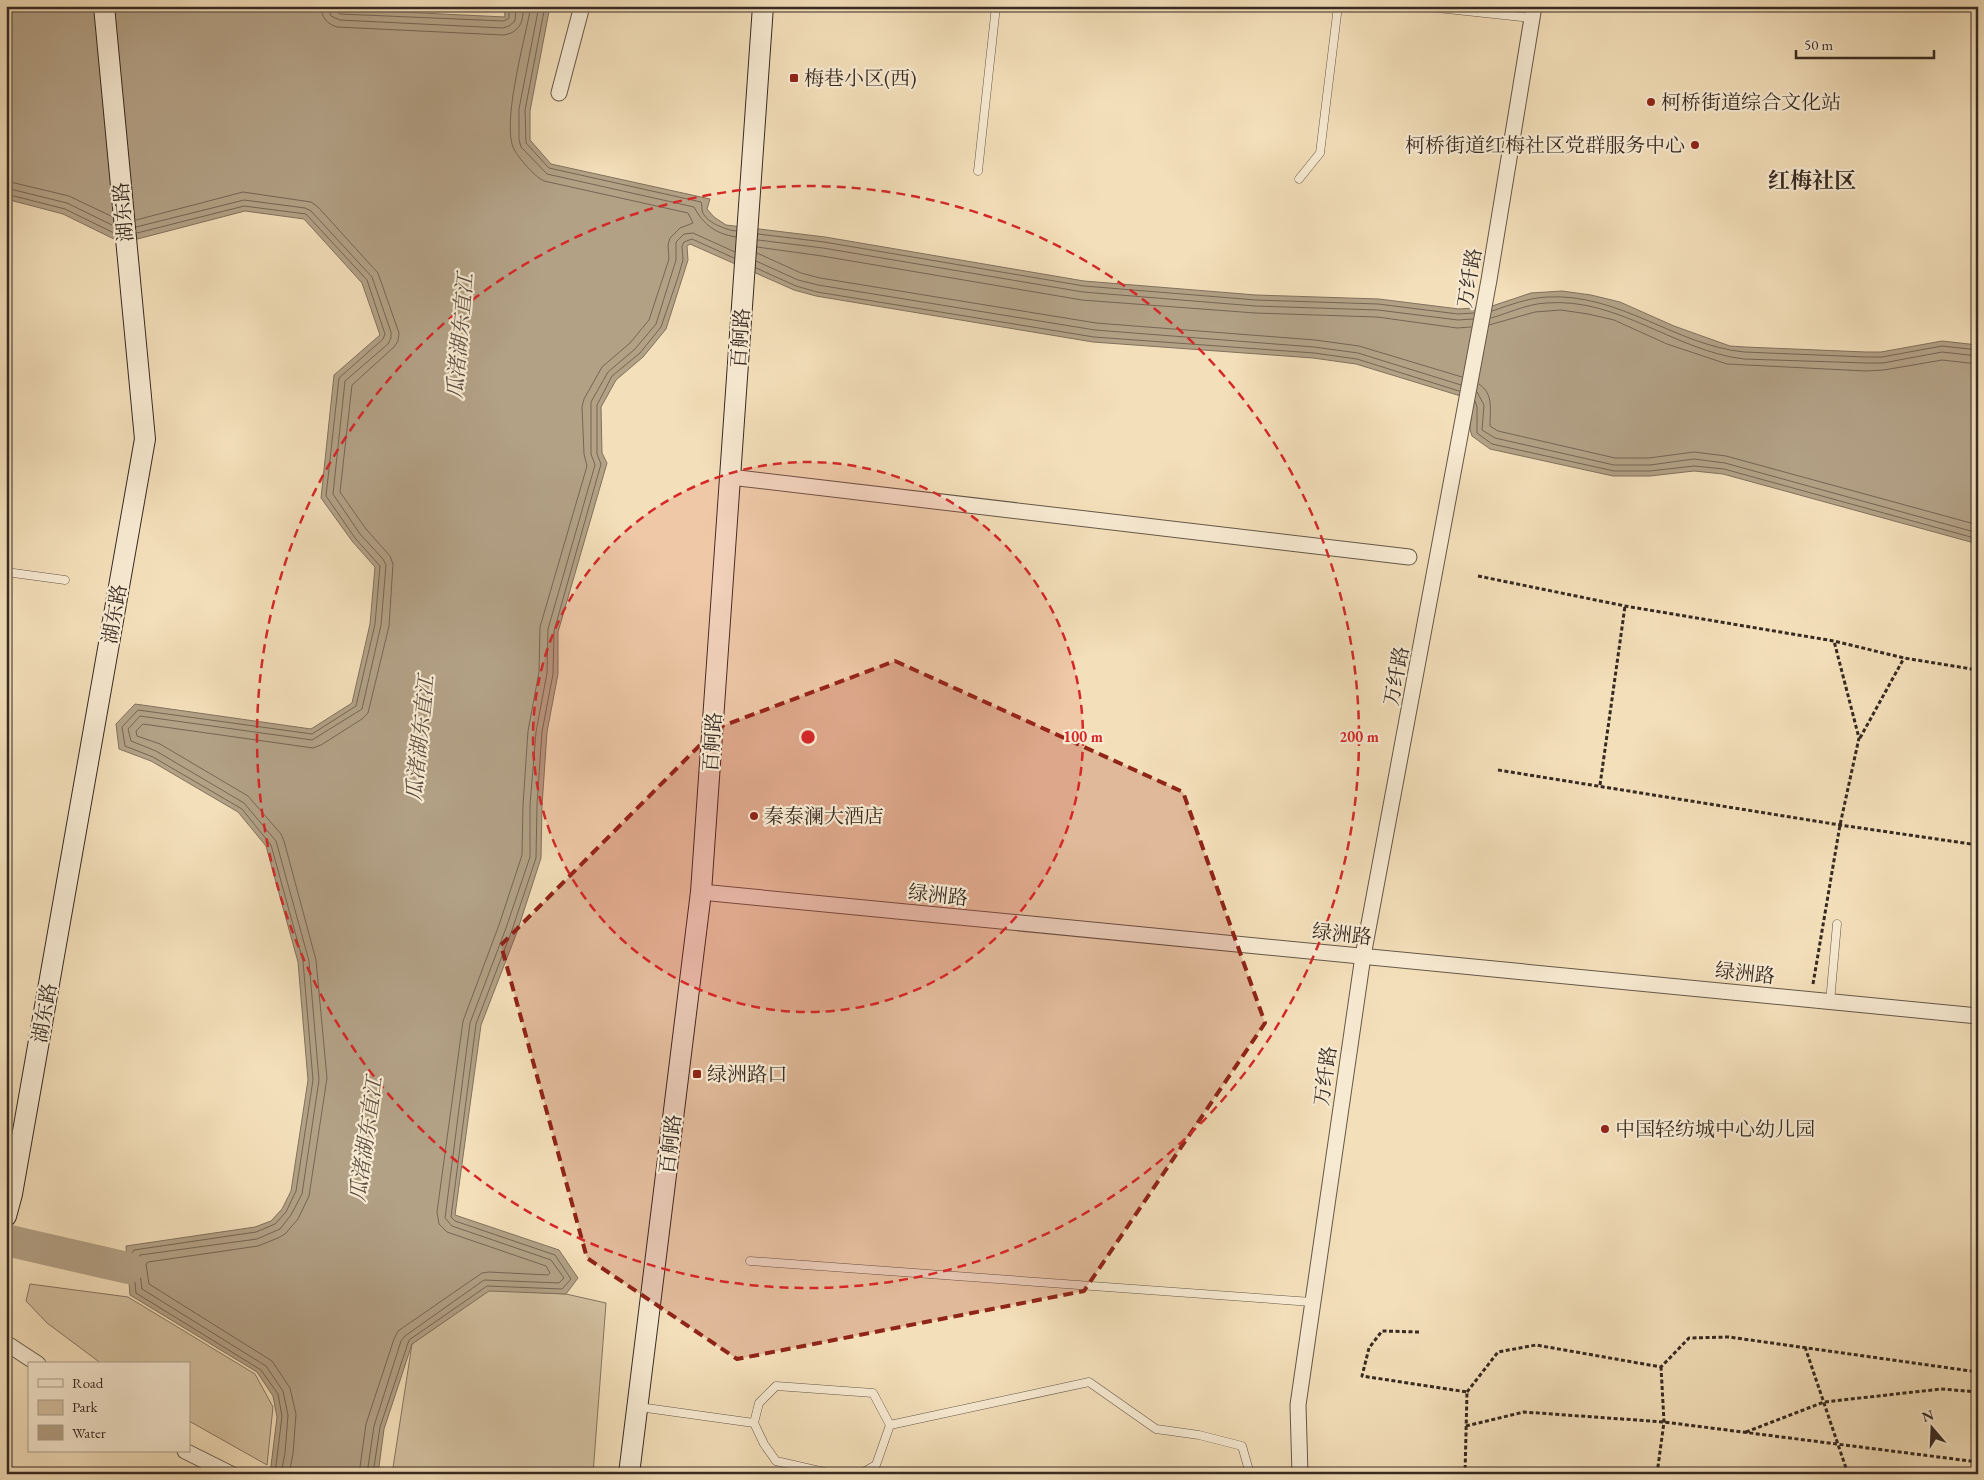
<svg xmlns="http://www.w3.org/2000/svg" width="1984" height="1480" viewBox="0 0 1984 1480" font-family="'EB Garamond','Noto Serif SC',serif">
	<style>
		.green { fill: #d3c0a0; stroke: #857561 }
		.water { fill: #b3a186; stroke: #81715e }
		.lines { fill: none; stroke-linecap: round; stroke-linejoin: round }
		.shore { stroke: #756654; stroke-width: 1 }
		.river { stroke: #b3a186; stroke-width: 32 }
		.lane-casing { stroke: #665748; stroke-width: 9 }
		.street-casing { stroke: #665748; stroke-width: 17 }
		.secondary-casing { stroke: #372a22; stroke-width: 22 }
		.path { stroke: #372a22; stroke-width: 3; stroke-dasharray: 4 2.5; stroke-linecap: butt }
		.lane { stroke: #f7ead2; stroke-width: 8 }
		.street { stroke: #f7ead2; stroke-width: 15 }
		.secondary { stroke: #f7ead2; stroke-width: 20 }
		.marked { fill: #8f2418; fill-opacity: 0.2; stroke: #8f2418; stroke-width: 4; stroke-dasharray: 10 6; stroke-linejoin: round }
		.ring { fill: none; stroke: #d62828; stroke-width: 2.5; stroke-dasharray: 9 6 }
		.poi-dot { fill: #8f2418; stroke: #f7ead2; stroke-width: 2 }
		.labels { text-anchor: middle; stroke-width: 4.5; stroke-linejoin: round; paint-order: stroke }
		.poi-label { font-size: 20px; fill: #372a22; stroke: #f7ead2; text-anchor: start }
		.street-label { font-size: 20px; fill: #372a22; stroke: #f7ead2 }
		.water-label { font-size: 21px; font-style: italic; fill: #5c4e40; stroke: #f7ead2 }
		.quarter-label { font-size: 22px; font-weight: bold; fill: #372a22; stroke: #f7ead2 }
		.centre { fill: #d62828; stroke: #f7ead2; stroke-width: 2.5 }
		.ring-label { font-size: 15px; text-anchor: middle; font-weight: bold; fill: #d62828; stroke: #f7ead2; stroke-width: 4.5; stroke-linejoin: round; paint-order: stroke }
	</style>
	<rect width="100%" height="100%" fill="#f3dfba"/>
	<filter id="stains"><feTurbulence type="fractalNoise" baseFrequency=".004" numOctaves="4"/><feColorMatrix values="0 0 0 0 .2 0 0 0 0 .09 0 0 0 0 .02 0 0 0 .5 -.17"/></filter>
	<radialGradient id="worn" r=".72"><stop offset=".6" stop-color="#630" stop-opacity="0"/><stop offset="1" stop-color="#630" stop-opacity=".3"/></radialGradient>
	<path class="green" d="M30,1284L128,1297L255,1374L273,1407L267,1465L189,1421V1364H102L47,1323L26,1301Z
		M489,1290L566,1294L606,1303L593,1474H392L412,1344Z"/>
	<path class="water" d="M6,6H275L505,17L504,6H550L530,111V140L551,164L710,199L707,209L714,217L726,225L825,237L1084,281L1256,295L1379,299L1459,309L1489,307L1531,293L1562,291L1591,295L1620,302L1674,326L1730,346L1745,347L1866,352H1881L1942,341L1978,345V544L1723,474L1694,471L1650,476H1613L1490,449L1472,436L1470,429L1472,407L1464,397L1356,364L1313,358L1093,342L816,296L794,290L690,244L687,246L688,260L666,329L643,357L616,380L601,407L602,453L607,463L558,632V674L547,732L542,806L541,858L517,932L481,1025L455,1215L559,1250L578,1278L566,1294L489,1291L412,1344L384,1429L378,1474H270L277,1417L273,1396L257,1372L130,1295L126,1246L255,1227L271,1221L282,1209L291,1191L308,1080L298,962L266,846L238,812L151,761L119,749L116,724L135,704L311,729L352,703L370,624L375,567L352,541L321,498L334,375L380,335L362,283L304,219L245,211L122,243L63,214L6,199Z"/>
	<g class="lines">
		<path class="shore" d="M321,6C321,17 327,24 337,27L503,35C520,33 524,21 523,6
			M328,6L331,16L340,20L503,28L509,26L515,21L516,6
			M335,6L336,11L340,14L504,21L509,18V6
			M539,6L519,109V140L521,147L547,174L694,207C703,224 715,234 736,237
			M545,6L525,110L526,143L549,168L701,202C702,205 702,207 702,210C704,222 726,230 736,231
			M6,181L69,196L113,217
			M6,188L67,203L114,226
			M6,194L65,209L114,233
			M136,220L243,192L311,202L318,207L378,273L399,333L398,341L394,347L352,385L340,492L366,529L390,556L393,564L389,626L368,713L362,719L321,745L313,748L143,724L136,731L137,736L160,744L248,796L281,834L284,841L316,960L327,1078L309,1196L298,1219L285,1234L278,1238L258,1246L148,1262L146,1264L149,1284L272,1361L290,1388L296,1414L293,1454L289,1474
			M136,227L244,200L305,208L311,211L372,277L391,332V338L388,344L345,381L333,494L360,534L383,559L386,565L381,625L362,709L312,740L140,716L128,729L131,741L156,751L244,803L276,841L309,961L319,1080L302,1194L291,1215L280,1229L257,1239L140,1255L138,1258L142,1289L266,1366L283,1391L288,1415L285,1453L281,1474
			M137,233L244,206L306,214L367,280L385,334L383,339L339,378L326,496L355,538L380,566L375,624L356,706L312,734L138,710L122,727L125,746L153,757L242,809L271,845L303,961L313,1080L296,1191L286,1212L275,1224L256,1232L134,1250L132,1253L136,1293L261,1370L278,1394L282,1416L275,1474
			M758,234L824,242L1084,286L1256,300L1378,304L1458,314L1474,313
			M758,240L823,248L1083,292L1255,306L1378,310L1458,320L1473,319
			M757,247L822,256L1082,300L1255,313L1377,317L1457,328L1471,327
			M757,253L801,273L820,278L1096,323L1315,340L1359,346L1462,377
			M756,261L798,280L818,285L1095,330L1314,347L1358,353L1461,385
			M756,268L796,286L817,292L1094,337L1314,353L1357,359L1459,391
			M1492,311C1510,305 1528,298 1547,297C1620,293 1675,345 1744,352L1866,357H1882L1942,346L1978,350
			M1491,318C1509,313 1527,304 1546,303C1618,297 1675,351 1744,359L1866,363H1883L1942,352L1978,356
			M1489,325L1535,312L1561,310L1588,314L1614,320L1667,344L1727,364L1866,371L1884,370L1942,360L1978,364
			M1479,384C1494,394 1490,410 1490,426L1498,431L1615,458H1649L1694,452L1726,456L1978,525
			M1477,392L1484,405L1482,430L1495,438L1614,465H1650L1694,459L1725,463L1978,533
			M1475,401L1477,407V433L1492,444L1614,471H1650L1694,466L1724,469L1978,539
			M359,1474L366,1424L394,1339L398,1331L482,1273L489,1272L548,1275L550,1273L546,1266L447,1232L439,1224L437,1212L463,1021L499,925L522,855L523,805L528,731L539,672L540,627L587,466L584,454L582,407L584,399L602,367L630,343L649,320L669,259L668,245L670,238L680,228L693,223L688,213L544,181C535,177 514,154 512,144C504,114 525,39 531,6
			M367,1474L374,1426L401,1341L405,1336L484,1280L559,1283L564,1278L551,1260L452,1226L445,1218L470,1023L506,928L530,857V805L536,732L547,673L548,629L595,465L591,454V402L608,372L635,349L656,324L676,260V242L684,234L693,233L735,252
			M373,1474L380,1427L409,1340L487,1286L562,1289L571,1279L555,1255L455,1221L451,1217L476,1024L512,930L536,858L537,805L542,732L553,674L554,631L601,464L597,454V405L612,376L640,353L661,327L678,277L683,260L682,246L684,242L692,239L734,258"/>
		<path class="river" d="M6,1240L128,1268"/>
		<defs>
			<path id="lane" d="M1419,6L1532,18
				M978,171L996,6
				M1299,179L1320,153L1338,6
				M6,572L65,580
				M1830,1002L1837,924
				M750,1261L1312,1302
				M639,1407L754,1423
				M890,1425L1089,1382L1156,1429L1199,1435L1242,1446L1250,1474
				M833,1474L776,1461L764,1444L754,1423L759,1403L776,1386L873,1393L890,1425L876,1465L860,1474"/>
			<path id="street" d="M559,93L582,6
				M730,477L1409,557
				M701,892L1978,1016
				M6,1343L38,1364
				M185,1451L231,1474
				M1300,1474L1298,1405L1363,956L1489,280L1534,6"/>
			<path id="secondary" d="M6,1216L12,1194L145,439L104,6
				M629,1474L701,892L763,6"/>
		</defs>
		<use href="#lane" class="lane-casing"/>
		<use href="#street" class="street-casing"/>
		<use href="#secondary" class="secondary-casing"/>
		<path class="path" d="M1478,576L1625,606L1834,641L1904,658L1978,670
			M1860,738L1904,658
			M1498,770L1840,825L1978,845
			M1600,785L1625,606
			M1813,984L1840,825L1859,738L1834,641
			M1419,1332L1382,1331L1369,1348L1362,1376L1467,1392L1465,1474
			M1805,1347L1848,1474
			M1467,1392L1498,1352L1536,1345L1661,1367L1689,1338L1729,1337L1978,1372
			M1466,1426L1524,1412L1664,1422L1978,1462
			M1746,1432L1824,1402L1941,1389L1978,1392
			M1657,1474L1664,1422L1661,1367"/>
		<use href="#lane" class="lane"/>
		<use href="#street" class="street"/>
		<use href="#secondary" class="secondary"/>
	</g>
	<path class="marked" d="M895,661L1183,792L1265,1023L1084,1291L737,1359L587,1258L501,945L717,728Z"/>
	<circle cx="808" cy="737" r="275" fill="#d62828" fill-opacity=".12"/>
	<g class="ring">
		<circle cx="808" cy="737" r="275"/>
		<circle cx="808" cy="737" r="551"/>
	</g>
	<g class="poi-dot">
		<rect x="789" y="73" width="10" height="10" rx="2.5"/>
		<circle cx="1651" cy="102" r="5"/>
		<circle cx="1695" cy="145" r="5"/>
		<circle cx="754" cy="816" r="5"/>
		<rect x="692" y="1069" width="10" height="10" rx="2.5"/>
		<circle cx="1605" cy="1129" r="5"/>
	</g>
	<g class="labels">
		<g class="poi-label">
			<text x="804" y="85">梅巷小区(西)</text>
			<text x="1661" y="109">柯桥街道综合文化站</text>
			<text x="1685" y="152" text-anchor="end">柯桥街道红梅社区党群服务中心</text>
			<text x="764" y="823">秦泰澜大酒店</text>
			<text x="707" y="1081">绿洲路口</text>
			<text x="1615" y="1136">中国轻纺城中心幼儿园</text>
		</g>
		<g class="street-label">
			<text transform="translate(123 212) rotate(-95)" y="7">湖东路</text>
			<text transform="translate(1469 278) rotate(-80)" y="7">万纤路</text>
			<text transform="translate(740 338) rotate(-86)" y="7">百舸路</text>
			<text transform="translate(114 614) rotate(-80)" y="7">湖东路</text>
			<text transform="translate(1396 676) rotate(-79)" y="7">万纤路</text>
			<text transform="translate(712 742) rotate(-86)" y="7">百舸路</text>
			<text transform="translate(938 895) rotate(6)" y="7">绿洲路</text>
			<text transform="translate(1342 934) rotate(6)" y="7">绿洲路</text>
			<text transform="translate(1745 973) rotate(6)" y="7">绿洲路</text>
			<text transform="translate(44 1013) rotate(-80)" y="7">湖东路</text>
			<text transform="translate(1325 1076) rotate(-82)" y="7">万纤路</text>
			<text transform="translate(670 1144) rotate(-83)" y="7">百舸路</text>
		</g>
		<g class="water-label">
			<text transform="translate(460 336) rotate(-85)" y="7">瓜渚湖东直江</text>
			<text transform="translate(420 738) rotate(-84)" y="7">瓜渚湖东直江</text>
			<text transform="translate(366 1139) rotate(-82)" y="7">瓜渚湖东直江</text>
		</g>
		<g class="quarter-label">
			<text x="1812" y="188">红梅社区</text>
		</g>
	</g>
	<circle cx="808" cy="737" r="8" class="centre"/>
	<g class="ring-label">
		<text x="1083" y="742">100 m</text>
		<text x="1359" y="742">200 m</text>
	</g>
	<rect width="1984" height="1480" fill="none" stroke="#f3dfba" stroke-width="25"/>
	<rect x="8" y="8" width="1969" height="1465" fill="none" stroke="#372a22" stroke-width="2.5"/>
	<rect x="12" y="12" width="1959" height="1455" fill="none" stroke="#372a22"/>
	<rect x="28" y="1362" width="162" height="90" fill="#f7ead2" stroke="#aa9d8c"/>
	<rect x="38" y="1379" width="25" height="8" fill="#f7ead2" stroke="#aa9d8c"/>
	<text x="72" y="1388" font-size="15" fill="#372a22">Road</text>
	<rect x="38" y="1400" width="25" height="15" fill="#d3c0a0" stroke="#aa9d8c"/>
	<text x="72" y="1412" font-size="15" fill="#372a22">Park</text>
	<rect x="38" y="1425" width="25" height="15" fill="#b3a186" stroke="#aa9d8c"/>
	<text x="72" y="1438" font-size="15" fill="#372a22">Water</text>
	<g transform="translate(1932 1428) rotate(341)" stroke="#f7ead2" stroke-width="4" paint-order="stroke">
	<path d="M0-4L9 19L0 12L-9 19Z" fill="#372a22"/>
	<text y="-8" font-size="14" font-weight="bold" text-anchor="middle" fill="#372a22">N</text>
	</g>
	<path d="M1796 50v8h138v-8" fill="none" stroke="#372a22" stroke-width="2.5"/>
	<text x="1804" y="50" font-size="15" fill="#372a22" stroke="#f7ead2" stroke-width="4" paint-order="stroke">50 m</text>
	<rect width="100%" height="100%" filter="url(#stains)"/>
	<rect width="100%" height="100%" fill="url(#worn)"/>
</svg>
